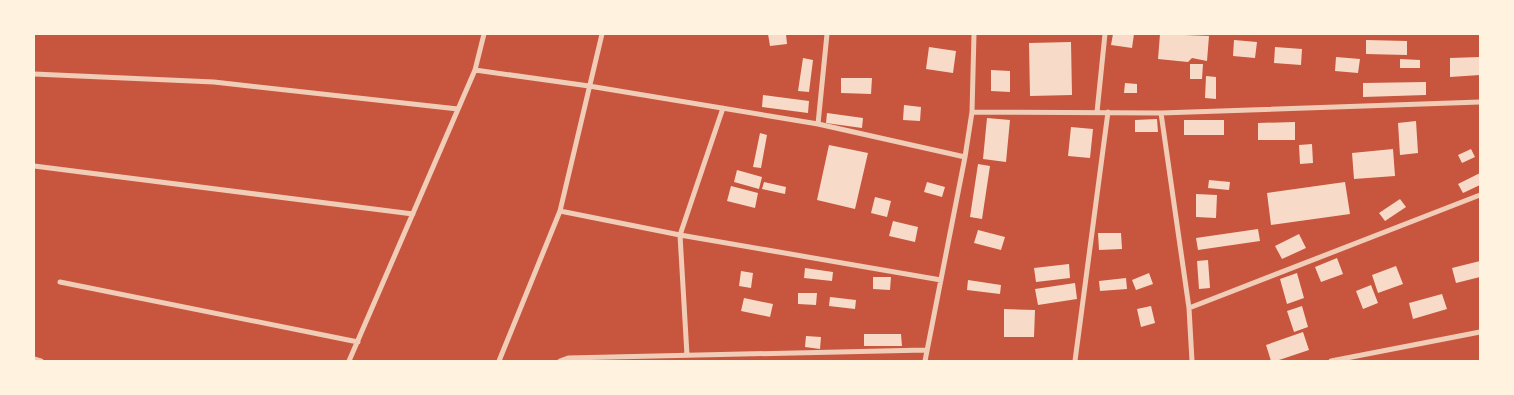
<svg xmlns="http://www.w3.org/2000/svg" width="1514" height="395" viewBox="0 0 1514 395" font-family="Roboto,sans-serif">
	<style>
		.building { fill: #f7dbc8 }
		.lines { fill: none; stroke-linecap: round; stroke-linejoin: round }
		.minor { stroke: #f1ccb7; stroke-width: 5 }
	</style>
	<rect width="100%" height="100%" fill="#c8553d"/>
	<path class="building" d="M768,34H786L787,44L770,46Z
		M1113,34H1134L1132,48L1111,45Z
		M1160,34L1209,36L1207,61L1192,58L1188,62L1158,59Z
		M1234,40L1257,42L1255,58L1233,56Z
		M1366,40L1407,41V55L1366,54Z
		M1071,42L1072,95L1030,96L1029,43Z
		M929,47L956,51L953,73L926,69Z
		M1275,47L1302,49L1301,65L1274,63Z
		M1336,57L1360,59L1358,73L1335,71Z
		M1480,57V75L1450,77V58Z
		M803,58L813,60L809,92L798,91Z
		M1400,59L1420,60V68H1400Z
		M1190,64H1203L1202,79H1190Z
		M991,70L1010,71V92L991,91Z
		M1206,76L1216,77V99L1205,98Z
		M841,78H872L871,94L841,93Z
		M1426,82V95L1363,97V83Z
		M1125,83L1137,84V93H1124Z
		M763,95L809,101L808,113L762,107Z
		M904,105L921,107L920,121L903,120Z
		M827,113L863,118L862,128L826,123Z
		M987,118L1010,120L1006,162L983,159Z
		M1157,119L1158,132H1135V120Z
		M1184,120H1224V135H1184Z
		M1416,121L1418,153L1400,155L1398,123Z
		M1295,122V140H1258V123Z
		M1071,127L1093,129L1090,158L1068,156Z
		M760,133L767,135L761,168L753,167Z
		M1312,144L1313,163L1300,164L1299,145Z
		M829,145L868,153L855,209L817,200Z
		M1393,149L1395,176L1354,179L1352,153Z
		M1471,149L1475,157L1462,163L1458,155Z
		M978,164L990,166L982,219L970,217Z
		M737,170L762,177L759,189L734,182Z
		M1480,173V185L1463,193L1458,184Z
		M1209,180L1230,182L1229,190L1208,188Z
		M764,182L786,187L785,194L762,189Z
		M927,182L945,187L942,197L924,192Z
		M1345,182L1350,214L1271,225L1267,193Z
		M731,186L758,193L755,208L727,201Z
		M1196,194L1217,195L1216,218L1196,217Z
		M875,197L891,201L887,217L871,213Z
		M1400,199L1406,207L1385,221L1379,213Z
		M893,221L918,227L915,242L889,236Z
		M1258,229L1260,241L1198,250L1196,238Z
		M978,230L1005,237L1001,250L974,243Z
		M1098,233H1121L1122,249L1099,250Z
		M1299,234L1306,248L1282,259L1275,246Z
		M1337,258L1343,274L1321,282L1315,267Z
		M1208,260L1210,288L1199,289L1197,261Z
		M1480,261V277L1456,283L1452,268Z
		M1069,264L1070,278L1036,282L1034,268Z
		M1396,266L1403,284L1378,293L1372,275Z
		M805,268L833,272L832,281L804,278Z
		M741,271L753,273L751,288L739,286Z
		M1149,273L1153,284L1136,290L1132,280Z
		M1297,273L1304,298L1287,304L1280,279Z
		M873,277H891L890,290L873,289Z
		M1126,278L1127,289L1100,291L1099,281Z
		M968,280L1001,285L1000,294L967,290Z
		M1075,283L1077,299L1038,305L1035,289Z
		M1371,285L1378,303L1363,309L1356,291Z
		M798,293H817L816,305L798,304Z
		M1442,294L1447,309L1413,319L1409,303Z
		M830,297L856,300L855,309L829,306Z
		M744,298L773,304L770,317L741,311Z
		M1151,306L1155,323L1141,327L1137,309Z
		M1302,306L1308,327L1294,332L1287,311Z
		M1004,309L1035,310L1034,337H1004Z
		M1303,332L1309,350L1276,361H1271L1266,345Z
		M864,334H901L902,346H864Z
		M806,336L821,337L820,349L805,347Z"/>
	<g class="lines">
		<path class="minor" d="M475,70L589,86L818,124L965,157
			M34,74L214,82L458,109
			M972,112L1161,113L1480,102
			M1097,112L1105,34
			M1161,113L1189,308L1192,361
			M818,124L827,34
			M34,166L413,214
			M560,211L680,235L941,280
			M60,282L358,342
			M1189,308L1480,195
			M687,355L680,235L723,108
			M34,359L41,361
			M349,361L475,70L484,34
			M499,361L560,211L602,34
			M560,361L568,358L926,350
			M925,361L965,157L972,112L974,34
			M1075,361L1108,112
			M1331,361L1480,332"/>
	</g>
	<rect width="1514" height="395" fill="none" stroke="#fff3e0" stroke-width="70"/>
</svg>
